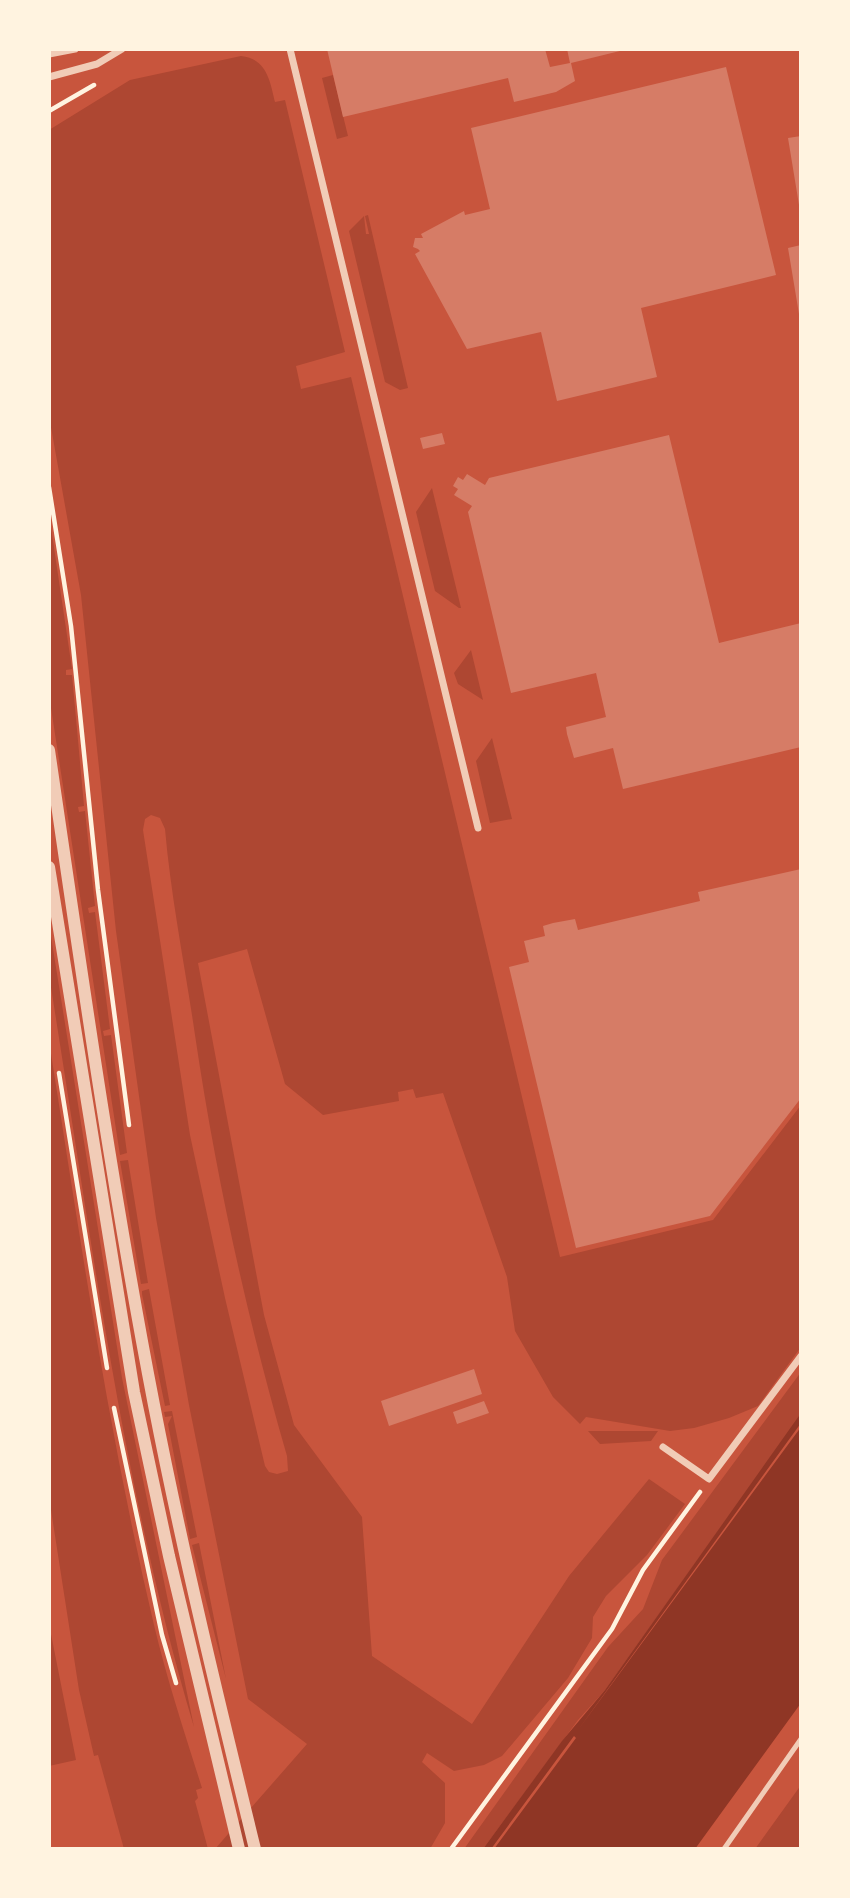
<svg xmlns="http://www.w3.org/2000/svg" width="850" height="1898" viewBox="0 0 850 1898" font-family="'DejaVu Sans',sans-serif">
	<style>
		.green { fill: #ae4732; fill-rule: evenodd }
		.water { fill: #8f3625 }
		.building { fill: #d67c66 }
		.lines { fill: none; stroke-linecap: round; stroke-linejoin: round }
		.path { stroke: #fff3e0; stroke-width: 4.5 }
		.service { stroke: #f1ccb7; stroke-width: 5 }
		.minor { stroke: #f1ccb7; stroke-width: 7 }
		.tertiary { stroke: #f1ccb7; stroke-width: 12 }
	</style>
	<rect width="100%" height="100%" fill="#c8553d"/>
	<path class="green" d="M241,56C267,59 270,81 275,102L285,100L345,352L296,366L301,389L351,377L560,1257L713,1220L801,1105V1347L758,1406L729,1418L694,1428L670,1431L586,1417L580,1424L553,1397L515,1331L507,1277L443,1093L416,1098L413,1089L398,1092L399,1101L323,1115L285,1084L247,949L198,963L264,1315L294,1425L362,1517L372,1656L472,1724L569,1576L649,1479L685,1504L647,1555L606,1596L593,1617L592,1638L568,1678L502,1756L484,1765L454,1771L427,1753L422,1762L445,1783V1823L430,1849H215L307,1744L248,1699L189,1405L156,1218L116,931L81,595L49,416V130L130,80ZM151,815L160,818L165,829C171,898 185,966 195,1035C216,1177 247,1318 287,1456L288,1471L277,1474L269,1472L265,1466L225,1298L190,1135L143,830L145,819Z
		M333,75L348,136L337,139L322,78Z
		M368,215L408,388L400,390L385,382L349,231L364,216L366,234H369L365,216Z
		M432,488L461,608H459L435,591L416,512Z
		M49,514L72,669L66,670V675H72L84,806L78,807L79,812L85,811L95,906L88,908L89,913L95,912L110,1029L103,1031L104,1036L111,1035L127,1153L120,1155L49,695Z
		M471,650L483,700L458,684L454,673Z
		M492,738L512,819L490,823L476,761Z
		M49,924L122,1378L194,1727C121,1482 90,1228 49,975Z
		M49,1041C80,1237 108,1432 154,1625C167,1680 185,1734 202,1788L196,1790L198,1798L195,1801L208,1849H124L98,1755L94,1756L79,1690L49,1497Z
		M128,1160L148,1283L141,1284L120,1161Z
		M149,1289L170,1405L165,1406L142,1294V1291Z
		M801,1372V1413L790,1430L605,1690L578,1720L483,1849H464L608,1647L643,1609L662,1560Z
		M172,1411L197,1537L190,1539L168,1424L172,1416L165,1417L164,1412Z
		M588,1431H658L651,1441L600,1444Z
		M199,1543L226,1679L192,1545Z
		M49,1624L76,1760L49,1766Z
		M801,1785V1847L755,1849Z"/>
	<path class="water" d="M801,1413V1423L578,1730L801,1427V1703L695,1849H494L576,1738L574,1736L491,1849H483L562,1741L605,1690Z"/>
	<path class="building" d="M327,49H545L550,67L570,63L567,49L624,50L571,63L575,81L556,92L514,102L508,78L343,117Z
		M726,67L776,275L641,308L657,377L557,401L541,332L467,349L415,254L420,251L418,249L413,247L415,238H423L421,234L464,211L465,215L490,209L471,128Z
		M801,136V211H800L788,138Z
		M801,245V320H800L788,248Z
		M442,433L445,444L423,449L420,438Z
		M669,435L719,643L801,623V747L623,789L613,748L574,758L567,734L566,727L606,717L596,673L511,693L468,512L472,506L454,495L458,489L453,486L458,477L463,480L467,474L485,485L489,478Z
		M801,869V1098L710,1216L576,1248L509,967L529,962L524,941L545,936L543,926L553,923L575,919L578,930L700,901L698,892Z
		M474,1369L482,1394L389,1426L381,1401Z
		M484,1401L489,1413L457,1424L453,1412Z"/>
	<g class="lines">
		<path class="path" d="M49,111L94,85
			M49,487L71,626L98,890L129,1125
			M59,1073L107,1368
			M114,1408L162,1635L176,1683
			M451,1849L612,1629L643,1570L700,1492"/>
		<path class="service" d="M724,1849L801,1739"/>
		<path class="minor" d="M290,49L478,828
			M49,54L75,49
			M49,77L97,64L122,49
			M663,1447L709,1479L801,1356"/>
		<path class="tertiary" d="M49,750C81,969 112,1188 154,1405C183,1554 219,1702 255,1849
			M49,867L134,1392L169,1556L239,1849"/>
	</g>
	<rect width="850" height="1898" fill="none" stroke="#fff3e0" stroke-width="102"/>
</svg>
